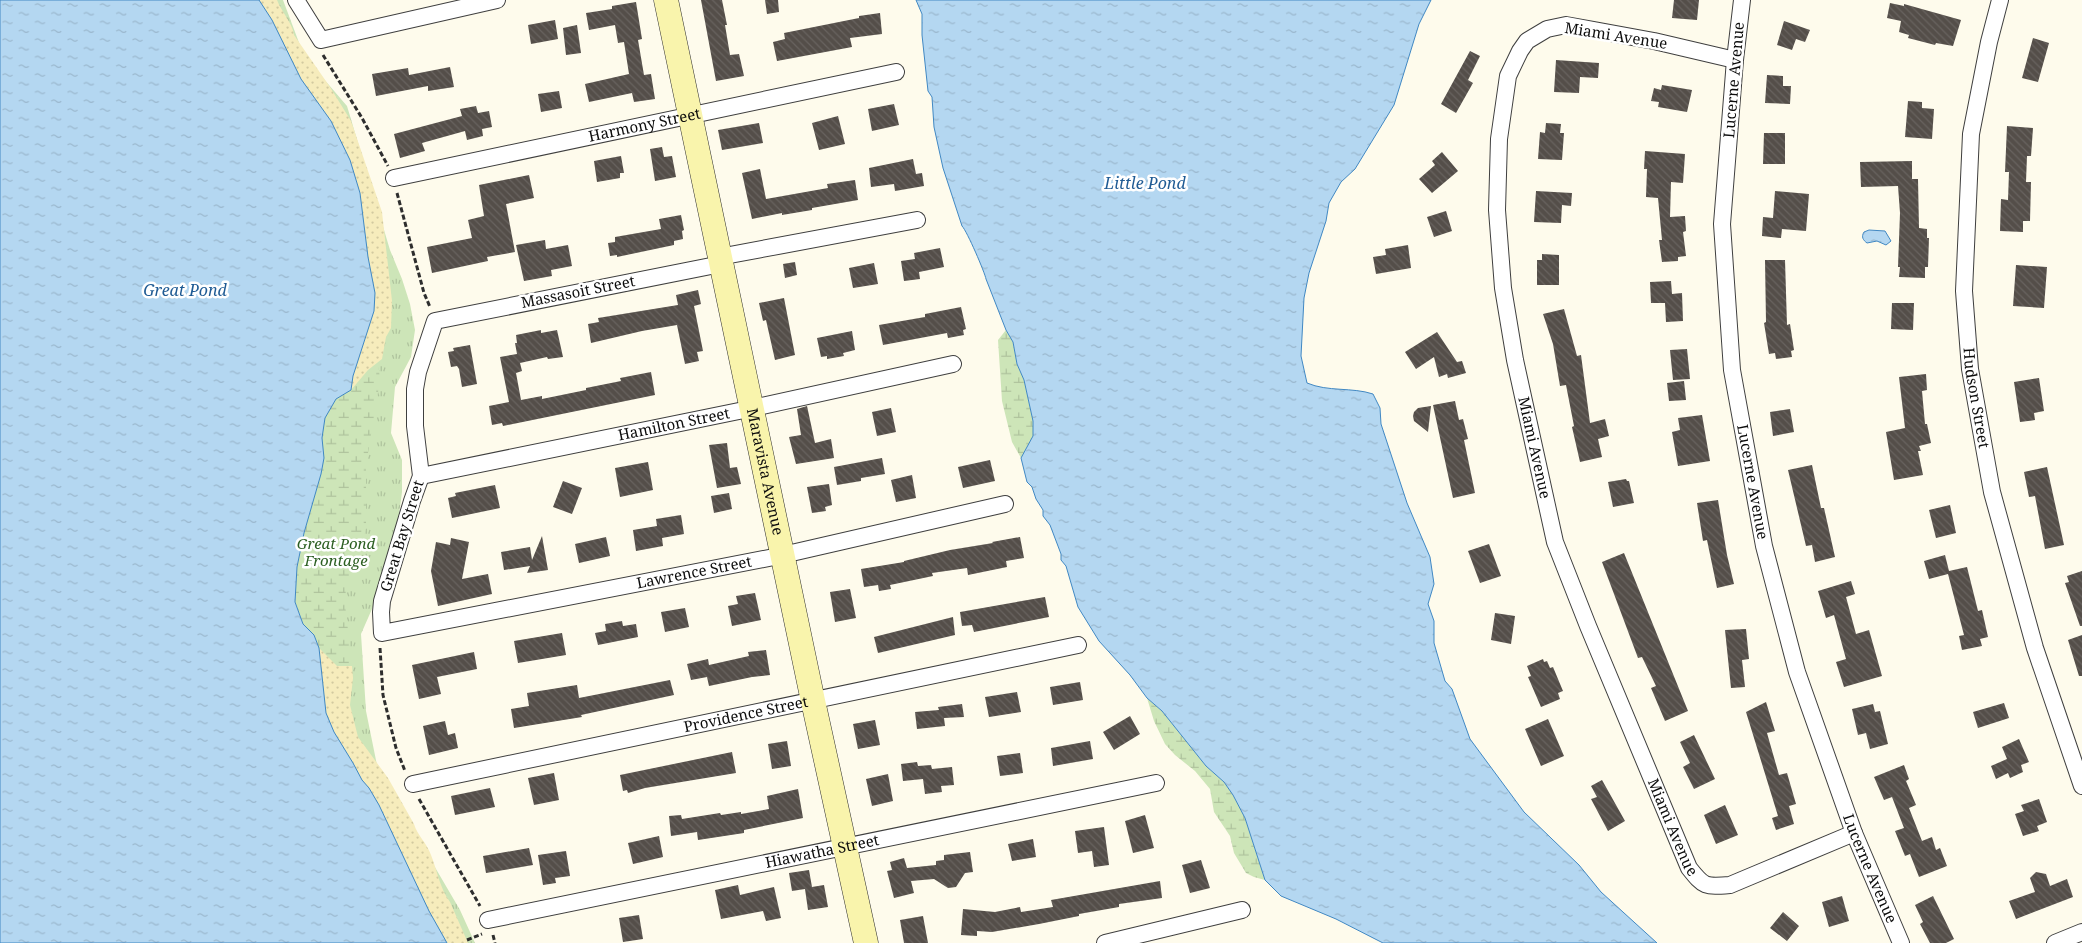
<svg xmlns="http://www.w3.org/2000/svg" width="2082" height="943" viewBox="0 0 2082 943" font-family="'Noto Serif',serif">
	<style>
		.grass { fill: url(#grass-tufts) }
		.wetland { fill: url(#wetland-marsh) }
		.sand { fill: url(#sand-dots) }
		.water { fill: url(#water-ripples); stroke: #4188c3 }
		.building { fill: url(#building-back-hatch) }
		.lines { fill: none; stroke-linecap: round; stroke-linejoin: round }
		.minor-casing { stroke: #3f3f3f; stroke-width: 18 }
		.secondary-casing { stroke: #2e2e2e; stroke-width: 25 }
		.path { stroke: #2e2e2e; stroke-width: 3; stroke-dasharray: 5 2.5; stroke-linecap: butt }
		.minor { stroke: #fff; stroke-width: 16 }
		.secondary { stroke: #f9f4ac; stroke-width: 24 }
		.labels { text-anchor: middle; stroke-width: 5; stroke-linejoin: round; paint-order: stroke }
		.street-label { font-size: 15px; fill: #0c0c0c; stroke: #fff }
		.park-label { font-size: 15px; font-style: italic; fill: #2b5e21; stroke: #fff }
		.water-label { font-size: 16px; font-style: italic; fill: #1f5b94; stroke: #fff }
	</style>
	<defs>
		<pattern id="grass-tufts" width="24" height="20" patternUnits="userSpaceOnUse" patternTransform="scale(1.25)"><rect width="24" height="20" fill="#cde5b8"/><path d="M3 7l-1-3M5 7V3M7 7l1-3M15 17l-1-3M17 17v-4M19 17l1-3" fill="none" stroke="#afc39d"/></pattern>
		<pattern id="wetland-marsh" width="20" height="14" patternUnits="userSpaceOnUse" patternTransform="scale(1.25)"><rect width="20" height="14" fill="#cde5b8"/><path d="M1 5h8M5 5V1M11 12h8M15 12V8" fill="none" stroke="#afc39d"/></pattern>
		<pattern id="sand-dots" width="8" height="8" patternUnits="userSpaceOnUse" patternTransform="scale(1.25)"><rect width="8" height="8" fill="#f6ecbc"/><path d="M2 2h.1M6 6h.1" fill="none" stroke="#d2c9a0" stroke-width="1.8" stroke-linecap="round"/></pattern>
		<pattern id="water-ripples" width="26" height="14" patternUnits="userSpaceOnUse" patternTransform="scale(1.25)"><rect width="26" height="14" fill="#b4d7f1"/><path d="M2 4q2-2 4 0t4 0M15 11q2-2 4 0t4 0" fill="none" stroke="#9ab7cd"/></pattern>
		<pattern id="building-back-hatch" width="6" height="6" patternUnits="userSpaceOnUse" patternTransform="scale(1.25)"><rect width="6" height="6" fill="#544e49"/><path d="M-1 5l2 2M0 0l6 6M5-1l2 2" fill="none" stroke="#68635f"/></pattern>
	</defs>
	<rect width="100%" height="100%" fill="#fefbec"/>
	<path class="grass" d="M239,0H283L304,56L347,106L390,250L402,279L410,304L415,330L411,357L395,387L391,433L402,460V492L397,530L383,584L361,634L366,711L378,770L460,910L475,943H430L330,756Z"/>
	<path class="wetland" d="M1006,330L1013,342L1017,364L1024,380L1033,421V436L1021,458L1012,442L1002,401L998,340Z
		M378,361L380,380L366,465V528L357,562L352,568L346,586L345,604L352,666H337L319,648L314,635L303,624L295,602L297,567L304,533L318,489L324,458L322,438L325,418L336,399L351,390Z
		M1147,698L1162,711L1206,766L1224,782L1233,795L1245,818L1265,880L1254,877L1246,873L1234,853L1230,836L1214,812L1210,789L1195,771L1175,755L1165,744L1154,721Z"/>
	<path class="sand" d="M259,0H277C281,11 293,24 294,35L330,87L351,121L382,212L392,301L391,328L386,337L382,359L368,370L351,390L352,376L374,311L375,293L368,257L360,193L313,98L301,79L272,20Z
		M319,648L337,666H352L353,678L350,705L358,737L388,778L414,824C417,835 427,843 431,855C437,870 440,889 450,902L468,943H447L429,911L379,805L369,788L362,780L353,763L334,732L326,713Z"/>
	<path class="water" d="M0,0H259L272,20L301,79L331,121L350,160L360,193L368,257L375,293L374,311L353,376L351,390L336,399L325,418L322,438L324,458L321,474L304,533L297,567L295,602L303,624L314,635L319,648L326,713L334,732L353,763L362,780L369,788L379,805L429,911L447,943H0Z
		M916,0H1431L1419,24L1394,105L1355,169L1341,182L1329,203L1326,221L1309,273L1304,298L1301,356L1307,383C1328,392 1352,387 1373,394L1380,408L1381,424L1407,503L1430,557L1434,584L1428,604L1434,621V643L1445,681L1452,689L1470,739L1524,812L1579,865L1601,892L1657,943H1383L1336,919L1281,896L1265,880L1245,818L1233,795L1224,782L1206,766L1162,711L1147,698L1130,675L1099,641L1078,607L1066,566L1061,560V554L1050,525L1043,516V510L1036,499L1032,487L1027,482L1021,458L1033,436V421L1024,380L1017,364L1013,342L1006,330L986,279C985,273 967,231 962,226L943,168L934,127L932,97L928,91L922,35V14Z
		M1869,230L1885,231L1891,241L1886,245L1877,241L1867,243C1863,240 1861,237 1864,232Z"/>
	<path class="building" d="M701,0H722L727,25H725L730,55L739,54L744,76L716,81Z
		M765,0H778L779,12L767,14Z
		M1674,0H1699L1697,20L1672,18Z
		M636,2L642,39L638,40L644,75L651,74L655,99L634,102L632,93L589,102L585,84L629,74L624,42L618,43L615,25L589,30L586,13L612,9V6Z
		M1890,3L1904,6V4L1961,20L1953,46L1936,43L1935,45L1908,38L1909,35L1899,32L1901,21L1887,18Z
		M880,13L882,34L850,38L852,47L777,61L773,42L785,39L784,33L859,18V16Z
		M555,20L558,39L531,44L528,25Z
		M1784,21L1810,30L1805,42L1796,39L1792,50L1777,45Z
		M577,25L581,53L566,55L563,28Z
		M2033,38L2049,43L2038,82L2022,78Z
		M1470,51L1480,56L1468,80L1473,83L1456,113L1441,104Z
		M1556,60L1599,63L1598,78L1580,77L1579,93L1554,92Z
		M450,67L454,87L428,91V86L376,96L372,74L408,68L409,75Z
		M1767,75L1783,76V86H1791L1790,104L1765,103Z
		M1662,85L1692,90L1687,112L1658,107L1659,102L1651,101L1654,88L1661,90Z
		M559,91L562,108L541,112L538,94Z
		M1908,101L1922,102V108L1934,109L1932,139L1905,137Z
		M894,104L899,125L872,131L868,109Z
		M476,106L478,113L489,111L492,127L482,129L483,136L467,140L465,131L422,143L425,151L400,158L394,134L462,116L460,109Z
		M838,116L845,144L819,150L812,123Z
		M759,123L763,143L722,150L718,130Z
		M1546,123L1561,124L1560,133H1564L1562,160L1538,159L1540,132L1545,133Z
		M2007,126L2033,128L2031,156H2027L2026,182H2031L2030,221H2023V232L2000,231L2001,199L2008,200L2009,172H2005Z
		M1764,133H1785V164H1763Z
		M662,147L664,157L672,156L676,177L655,181L650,149Z
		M1645,151L1685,154L1683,183L1671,182L1670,217L1685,216L1686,231L1683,232L1686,256L1678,257V261L1662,262L1659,240H1662L1658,198L1646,197L1647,169H1644Z
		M1442,152L1458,171L1432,193L1419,179L1435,165L1432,161Z
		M621,156L624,173H620V178L597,182L594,161Z
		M913,159L916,174L922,173L924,186L895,191L894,184L871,187L869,168Z
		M1912,161V179H1918L1919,228L1927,229V238H1929L1928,267H1925V278L1899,277L1900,267H1898L1900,213L1898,186L1861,187L1860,162Z
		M760,169L766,199L828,188L827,184L855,180L858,200L812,208V210L782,215V213L752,219L742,173Z
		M529,175L534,198L506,204L515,252L487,257L488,261L432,273L427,247L472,238L468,220L484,216L479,185Z
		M1536,191L1572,193L1571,206L1562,205L1561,223L1534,222Z
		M1775,191L1809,194L1806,231L1782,229L1781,238L1762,236L1763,217L1773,218Z
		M1446,211L1452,231L1434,237L1427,217Z
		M681,215L684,230L682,231L683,239L674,241V245L617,257V255L610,256L608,243L615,242V237L661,229L659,219Z
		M545,240L546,249L568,245L572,266L551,270L552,276L524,281L516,245Z
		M1408,245L1411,268L1376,274L1373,257L1386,255L1385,249Z
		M940,248L944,267L919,272L920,279L904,281L901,261L915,259L914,253Z
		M1542,254L1559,255V285H1537V260H1542Z
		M1765,260H1785L1787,325L1790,324L1794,350L1791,351L1792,357L1776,359L1775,353L1769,354L1764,323L1766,322Z
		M795,262L797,275L785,278L783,264Z
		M874,263L878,284L853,288L849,268Z
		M2016,265L2047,267L2044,308L2013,306Z
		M1671,281L1672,294L1682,293L1683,321L1666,322L1665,303H1651L1650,282Z
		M698,290L701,304L694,306L703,351L697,352L699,361L685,364L677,325L642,331L591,343L588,324L599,322L598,318L678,305L676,295Z
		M784,298L795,355L775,360L766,320L763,321L759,303Z
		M1892,303H1914L1913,330L1891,329Z
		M961,307L966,329L963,330L964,335L948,338L947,333L883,345L879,325L925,317V314Z
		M1564,309L1577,356L1581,355L1590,423L1605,419L1609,436L1598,439L1602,457L1580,462L1572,427L1574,426L1566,385L1560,386L1553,344L1543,314Z
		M541,330V333L557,330L563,357L548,359L547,357L520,363L522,371L516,373L521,400L542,396V399L586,390V388L621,381L620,378L651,372L655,395L503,426L502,423L492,425L489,406L509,402L500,357L517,354L515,343H517L516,335Z
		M852,331L855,350L843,353L844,356L827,359V356L821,357L817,338Z
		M1437,332L1457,362L1462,361L1466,373L1448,378L1447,374L1439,377L1434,357L1416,369L1405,352Z
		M470,345L477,384L462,387L459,369L457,366L451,367L448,352L454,351L453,348Z
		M1687,349L1690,379L1673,380L1670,350Z
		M1926,374L1927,390L1922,391L1925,424H1927L1931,443L1919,446L1921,451H1918L1923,475L1894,480L1886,432L1905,428L1899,377Z
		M2039,378L2044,411L2034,413L2035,420L2020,422L2014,382Z
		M1684,381L1686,400L1669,401L1667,383Z
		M1455,401L1459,420L1463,419L1468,439L1464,440L1475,493L1453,498L1433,405Z
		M807,406L815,443L831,439L834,458L796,464L789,437L801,435L797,409Z
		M1431,406L1428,432L1414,421L1413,416L1414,412L1418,408Z
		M891,408L896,432L877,436L872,412Z
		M1790,409L1794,432L1773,436L1770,412Z
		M1702,415L1710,461L1678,466L1672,432L1680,430L1678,418Z
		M727,443L730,468L737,467L741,484L717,488L709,445Z
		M882,458L885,474L861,478V481L837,485L834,467Z
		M990,460L995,481L963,488L958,467Z
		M648,462L653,490L620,497L615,468Z
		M1812,465L1821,508H1824L1835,557L1815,562L1812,545L1806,546L1788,470Z
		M2047,467L2064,545L2045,549L2035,496L2029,497L2024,472Z
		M912,475L916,498L896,502L891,480Z
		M1626,479L1627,481H1629L1634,503L1613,507L1608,482Z
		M563,481L582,488L572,514L553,507Z
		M829,484L832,505L825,507L826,511L812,513L807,487Z
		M495,485L500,508L452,518L448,498L456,496L455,493Z
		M729,493L732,509L714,513L711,496Z
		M1718,500L1727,555L1734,584L1717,588L1707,540L1703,541L1697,503Z
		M1950,505L1956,533L1936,538L1929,510Z
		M681,515L684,534L662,538L663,546L636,551L633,530L657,526L656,519Z
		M542,536L548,570L527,573L530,566L504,570L501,552L530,547L532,560Z
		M606,537L610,556L579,563L575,544Z
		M1020,537L1024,558L1006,561L1007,567L968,575L967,568L932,573L933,576L890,585L891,589L879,591L878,585L864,587L861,569L904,562V561L950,550L993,543L992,542Z
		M451,538L469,542L462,579L488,574L492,594L438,606L431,571L436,542L450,545Z
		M1489,544L1501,576L1480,583L1468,551Z
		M1624,553L1688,711L1665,721L1651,688L1656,686L1642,657L1638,658L1602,562Z
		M1945,555L1949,571L1967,567L1978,611L1982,610L1988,637L1980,639L1982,646L1962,650L1959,636L1964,635L1948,574L1929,579L1924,561Z
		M2082,571V626H2080L2065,583L2069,582L2067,576Z
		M1851,581L1855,594L1846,597L1856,634L1869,630L1882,676L1844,687L1836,662L1846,659L1834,615L1826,618L1818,591Z
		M850,589L856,618L835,622L830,592Z
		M755,593L761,620L732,626L728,606L738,604L736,596Z
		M1045,597L1049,617L974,632L972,625L962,626L960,612Z
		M685,608L689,627L665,632L661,612Z
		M1495,613L1515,616L1511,644L1491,640Z
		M953,617L955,635L878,653L874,637Z
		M622,621L623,626L636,624L638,637L598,645L595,633L606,631L605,624Z
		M1746,629L1749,659L1742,660L1745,687L1731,688L1725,630Z
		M562,633L566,655L518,663L514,641Z
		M2082,635V676H2079L2068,640Z
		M766,650L770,675L752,677L709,686L707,677L691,680L687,664L708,659L709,665L749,656L748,652Z
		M474,652L477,669L437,677L441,694L419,699L412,665Z
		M1543,659L1544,662L1547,661L1550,668L1553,667L1563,691L1558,693L1560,699L1541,707L1528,677L1531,676L1527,666Z
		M670,680L674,695L581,715L582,717L514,728L511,709L529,706L527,693L577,685L579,698Z
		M1080,682L1083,700L1053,705L1050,687Z
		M1017,692L1021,712L989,717L985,697Z
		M1766,702L1775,731L1767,733L1779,775L1787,773L1796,804L1789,806L1794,824L1776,830L1772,818L1778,816L1746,712Z
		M2004,703L2009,718L1978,728L1973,712Z
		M962,704L964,717L944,718L945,726L917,729L915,712L939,710L938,707Z
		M1873,704L1875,712L1880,711L1888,744L1870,749L1866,733L1858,735L1852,709Z
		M1130,716L1140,734L1114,750L1103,732Z
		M1548,719L1564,756L1541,766L1525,729Z
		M875,720L880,745L858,749L853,724Z
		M445,721L448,735L455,733L458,748L429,755L423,726Z
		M1694,735L1715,779L1694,789L1683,767L1690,763L1680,742Z
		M2019,739L2029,762L2021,765L2023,772L2010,778L2008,773L1996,779L1991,766L2007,759L2002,747Z
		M787,741L791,766L772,769L768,744Z
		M1090,741L1093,759L1053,766L1051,748Z
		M732,752L736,773L645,788L628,793L627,790L623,791L620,775Z
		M1020,753L1023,773L1000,776L997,756Z
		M917,762L918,766L931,765L932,769L952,767L954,785L941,786L942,792L925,794L923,779L903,781L901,764Z
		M1904,765L1909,779L1906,781L1916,805L1909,808L1922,841L1932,837L1936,850L1940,848L1947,866L1919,877L1910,854L1905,856L1895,831L1904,828L1892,797L1884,800L1874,777Z
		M554,773L559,800L534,805L528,778Z
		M888,774L893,801L872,806L866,779Z
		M1602,780L1625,821L1608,831L1591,799L1597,797L1591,786Z
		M490,788L495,807L455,815L451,796Z
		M798,789L803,818L744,830V833L698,840L697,832L671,836L669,816L681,815L682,819L720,813L721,815L741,812V814L769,809L767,796Z
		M2039,799L2047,822L2037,826L2039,831L2023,836L2015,814L2024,811L2021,805Z
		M1725,805L1738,835L1716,844L1704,815Z
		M1145,815L1154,848L1133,853L1125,821Z
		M1104,827L1109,865L1094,867L1092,851L1078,853L1075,831Z
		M659,836L663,857L633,864L628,843Z
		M1033,839L1036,857L1012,861L1008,844Z
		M529,848L533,865L486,873L483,856Z
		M566,851L570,876L555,878L556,883L543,885L538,855Z
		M970,852L973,872L965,873L956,887L948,888L934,879L911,881L914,893L894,898L887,871L892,870L890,862L904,858L907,868L936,865V861L944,860V855Z
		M1201,860L1210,888L1190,893L1182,865Z
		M809,870L812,887L824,885L828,907L808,910L805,889L792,891L789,873Z
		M2036,872L2046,874L2050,886L2067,879L2073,897L2016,919L2009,901L2035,892L2030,878Z
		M1160,881L1162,898L1119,904V907L1079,914V916L1039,924L992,932L977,931V936L961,935L963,909L995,912L1020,907L1021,912L1053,907L1051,900Z
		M738,885L740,895L774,887L781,918L766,921L763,911L721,919L715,890Z
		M1842,896L1849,921L1829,927L1822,902Z
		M1933,896L1954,939L1946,943H1930L1920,924L1923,922L1915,905Z
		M1783,912L1799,926L1787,941L1770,928Z
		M639,915L643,939L623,942L619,918Z
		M923,916L928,943H904L900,920Z"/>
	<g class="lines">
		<defs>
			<g id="minor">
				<path d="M296,0L321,40L497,0"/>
				<path id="s1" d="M1742,0L1735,60L1722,224L1732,370L1764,546L1797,672L1854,833L1901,943"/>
				<path id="s2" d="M2000,0L1989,42L1971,134L1964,291L1970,369L1992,492L2035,648L2082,786"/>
				<path id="s3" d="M1735,60L1654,41L1594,30L1566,25L1547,29L1527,41L1520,51L1508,76L1499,139L1497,210L1503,288L1515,360L1555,542L1588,626L1689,868C1704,887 1705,887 1730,885L1854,833"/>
				<path id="s4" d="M394,178L896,72"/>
				<path d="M719,257L917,220"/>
				<path id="s5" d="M721,264L435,321L418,372L415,389V426L421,476L412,501L382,601L381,612L382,633L774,557L1005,504"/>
				<path id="s6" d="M421,476L739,411L953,364"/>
				<path id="s7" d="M413,784L1078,645"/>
				<path id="s8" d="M488,920L1156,783"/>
				<path d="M1105,943L1242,910"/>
				<path d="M2055,943L2082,932"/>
			</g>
			<g id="secondary">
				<path id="s9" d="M666,0L813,701L866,943"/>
			</g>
		</defs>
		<use href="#minor" class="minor-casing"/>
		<use href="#secondary" class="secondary-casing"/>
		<path class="path" d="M323,55L362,118L388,166
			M397,193L424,293L430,307
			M380,648L383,695L396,748L405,771
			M419,799L480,906
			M493,935L495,943
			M467,940L482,934"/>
		<use href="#minor" class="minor"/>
		<use href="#secondary" class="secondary"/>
	</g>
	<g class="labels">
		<g class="street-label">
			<text transform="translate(1616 36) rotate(9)" y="5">Miami Avenue</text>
			<text transform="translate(1734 80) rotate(-85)" y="5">Lucerne Avenue</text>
			<text dy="5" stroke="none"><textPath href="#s4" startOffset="256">Harmony Street</textPath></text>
			<text transform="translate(578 292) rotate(-11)" y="5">Massasoit Street</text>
			<text dy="5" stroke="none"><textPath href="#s2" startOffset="402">Hudson Street</textPath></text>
			<text dy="5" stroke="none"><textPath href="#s6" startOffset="258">Hamilton Street</textPath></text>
			<text dy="5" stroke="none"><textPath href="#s3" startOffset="631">Miami Avenue</textPath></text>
			<text dy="5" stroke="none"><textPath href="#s9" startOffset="482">Maravista Avenue</textPath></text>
			<text dy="5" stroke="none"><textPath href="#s1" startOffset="485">Lucerne Avenue</textPath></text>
			<text transform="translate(402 536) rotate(-73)" y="5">Great Bay Street</text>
			<text dy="5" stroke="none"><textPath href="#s5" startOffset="931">Lawrence Street</textPath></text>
			<text dy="5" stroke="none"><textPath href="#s7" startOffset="340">Providence Street</textPath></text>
			<text dy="5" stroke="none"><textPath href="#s3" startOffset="1036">Miami Avenue</textPath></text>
			<text dy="5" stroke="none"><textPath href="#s8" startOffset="341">Hiawatha Street</textPath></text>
			<text dy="5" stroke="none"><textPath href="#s1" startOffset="890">Lucerne Avenue</textPath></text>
		</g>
		<g class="park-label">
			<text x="336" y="549">Great Pond<tspan x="336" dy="17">Frontage</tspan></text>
		</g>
		<g class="water-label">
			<text x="1145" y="189">Little Pond</text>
			<text x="185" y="296">Great Pond</text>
		</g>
	</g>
</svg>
